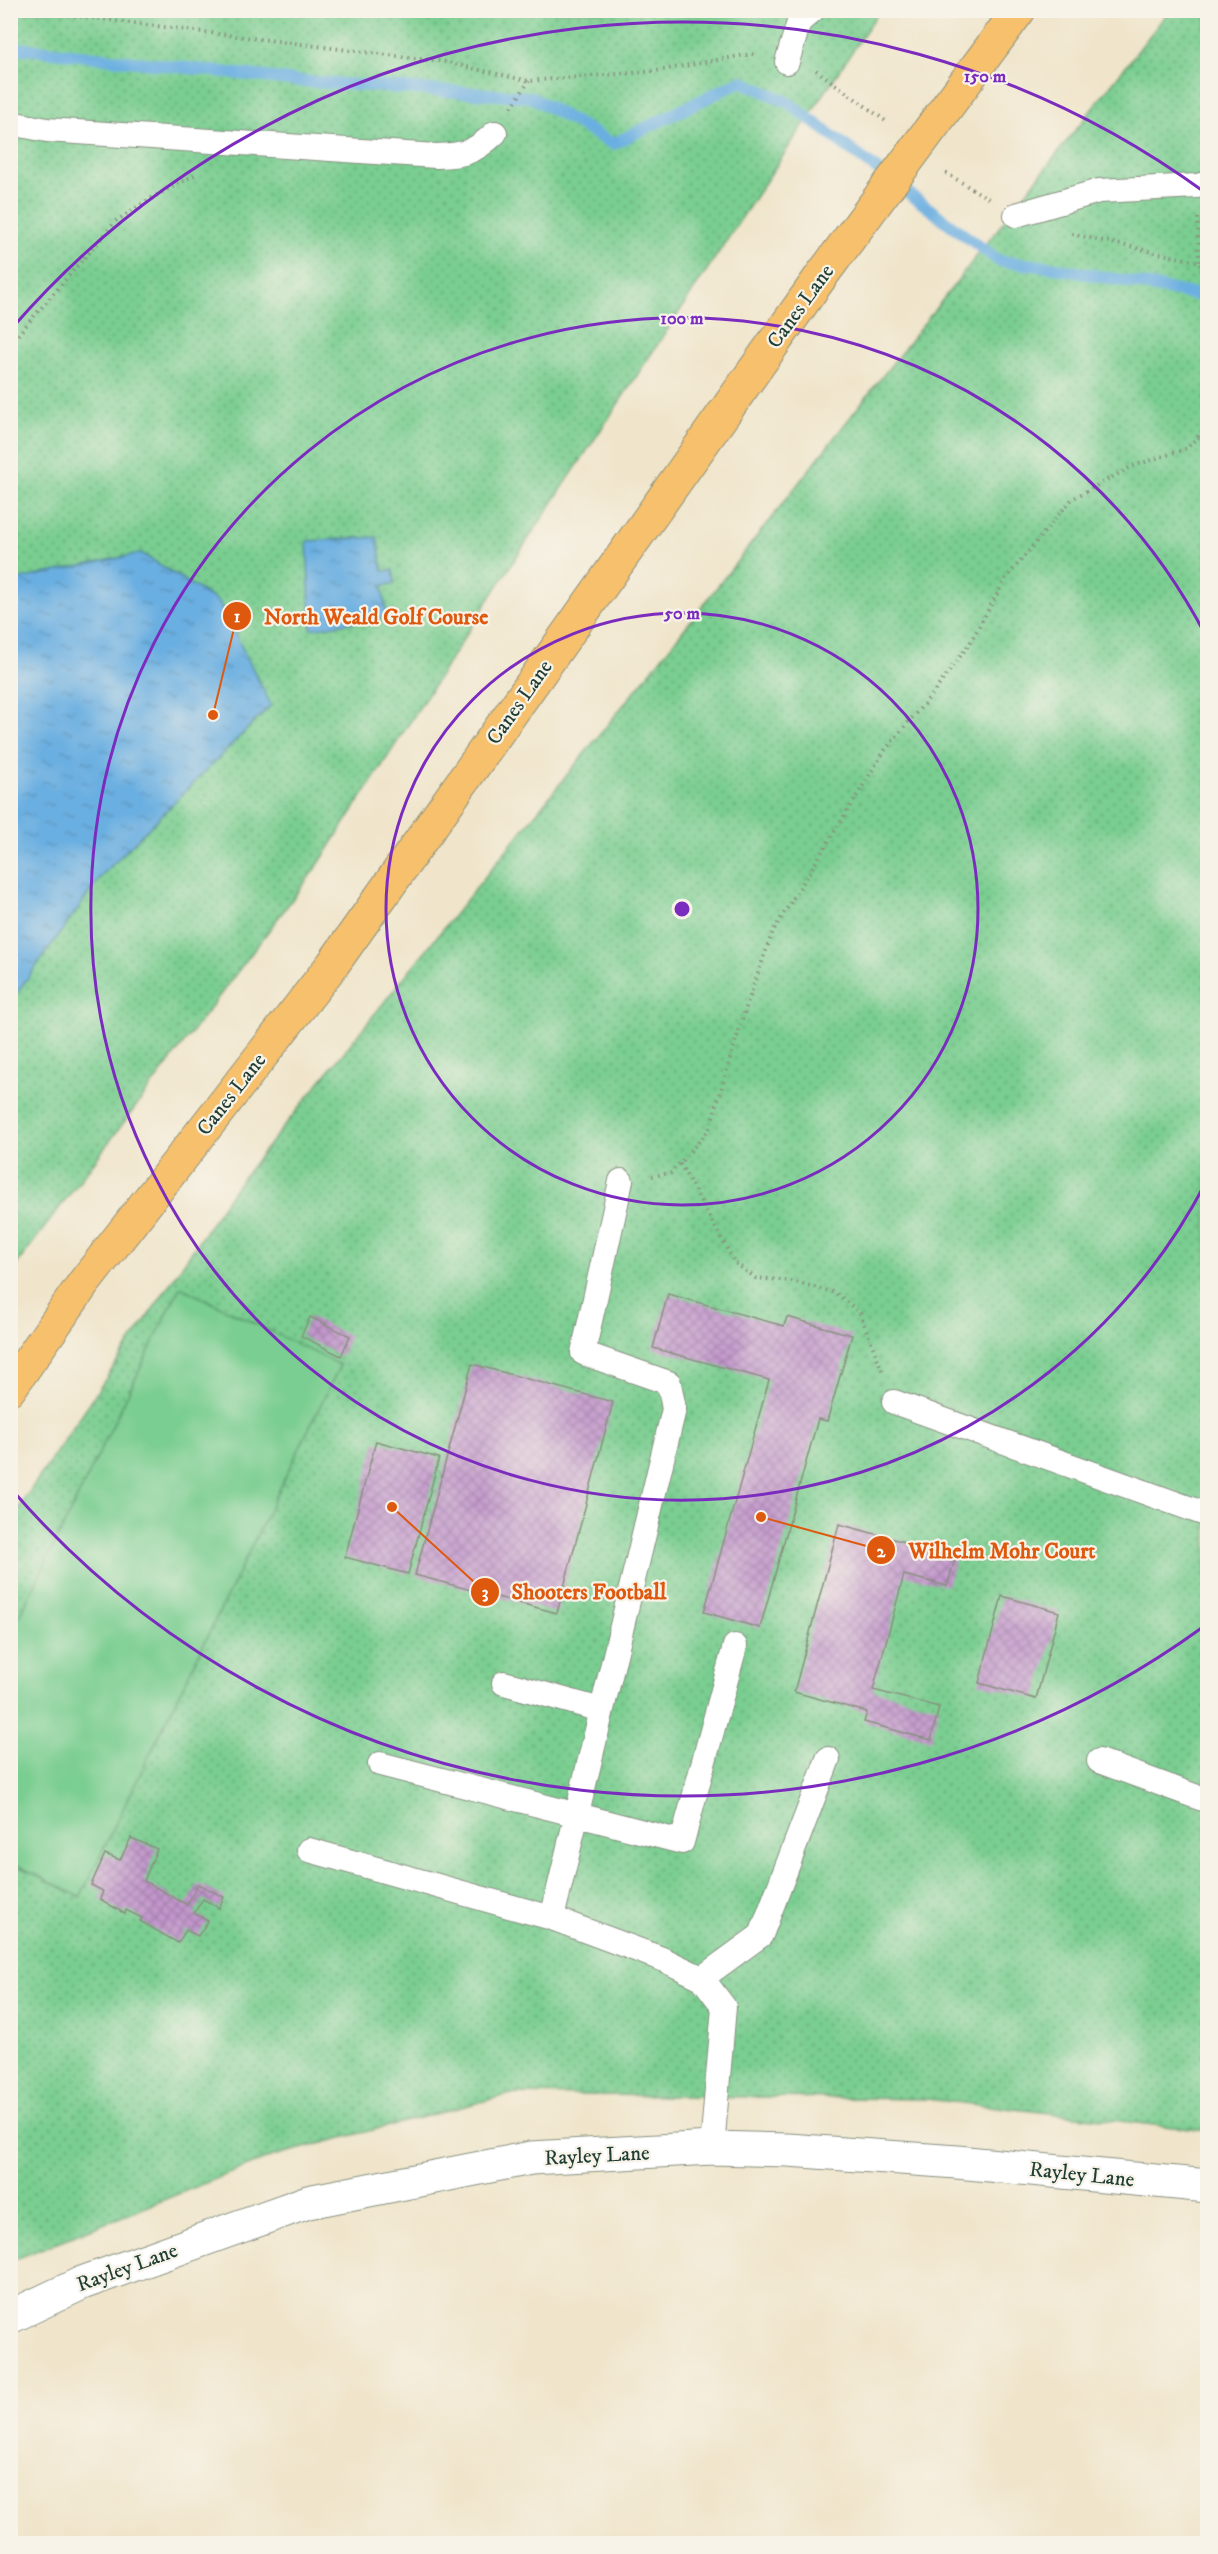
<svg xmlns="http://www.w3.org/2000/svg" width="1218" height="2554" viewBox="0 0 1218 2554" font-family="'IM FELL DW Pica',serif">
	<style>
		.grass { fill: url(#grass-dots); stroke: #4c8662; stroke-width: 1.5 }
		.green { fill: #7ace91; stroke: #4c8662; stroke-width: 1.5 }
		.water { fill: url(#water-ripples); stroke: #45768a; stroke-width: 1.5 }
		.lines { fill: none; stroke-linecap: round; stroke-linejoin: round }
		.stream { stroke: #6bafe1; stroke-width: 12 }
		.building { fill: url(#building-cross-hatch) }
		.service-casing { stroke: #889180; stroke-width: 26 }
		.minor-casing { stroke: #889180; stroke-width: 35 }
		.trunk-casing { stroke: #889180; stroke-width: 35 }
		.path { stroke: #889180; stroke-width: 4; stroke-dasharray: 1.5 4.5; stroke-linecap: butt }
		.service { stroke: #fff; stroke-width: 24 }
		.minor { stroke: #fff; stroke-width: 33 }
		.trunk { stroke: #f7c06c; stroke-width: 33 }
		.ring { fill: none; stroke: #7b2cbf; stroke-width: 3 }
		.labels { text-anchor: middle; stroke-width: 4.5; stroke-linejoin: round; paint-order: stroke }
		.street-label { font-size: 21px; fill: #1f3d34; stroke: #f7f3e8 }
		.centre { fill: #7b2cbf; stroke: #f7f3e8; stroke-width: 3 }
		.ring-label { font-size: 18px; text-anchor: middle; font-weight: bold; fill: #7b2cbf; stroke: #f7f3e8; stroke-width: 4.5; stroke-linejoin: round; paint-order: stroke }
		.leader { fill: none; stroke: #de580e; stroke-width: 2 }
		.callout-dot { fill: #de580e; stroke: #f7f3e8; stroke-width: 2 }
		.mark-label { font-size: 18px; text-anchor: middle; font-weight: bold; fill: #fff }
		.callout-label { font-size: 22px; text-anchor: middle; font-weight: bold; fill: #de580e; stroke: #f7f3e8; stroke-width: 4.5; stroke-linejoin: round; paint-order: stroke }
	</style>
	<defs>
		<pattern id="grass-dots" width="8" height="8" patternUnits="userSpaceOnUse" patternTransform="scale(1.5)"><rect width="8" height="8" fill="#7ace91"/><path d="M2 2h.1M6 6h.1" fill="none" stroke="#63a877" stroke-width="1.8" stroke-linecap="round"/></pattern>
		<pattern id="water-ripples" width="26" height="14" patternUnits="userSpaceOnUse" patternTransform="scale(1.5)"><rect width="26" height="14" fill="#6bafe1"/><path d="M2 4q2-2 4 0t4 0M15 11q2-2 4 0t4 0" fill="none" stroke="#5790b7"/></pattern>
		<pattern id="building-cross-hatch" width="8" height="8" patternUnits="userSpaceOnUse" patternTransform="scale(1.5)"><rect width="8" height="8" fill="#c296cc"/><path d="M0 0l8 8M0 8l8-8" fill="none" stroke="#9d7ca6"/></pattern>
	</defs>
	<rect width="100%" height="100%" fill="#f7f3e8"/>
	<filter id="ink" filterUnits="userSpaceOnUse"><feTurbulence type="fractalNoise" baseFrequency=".0167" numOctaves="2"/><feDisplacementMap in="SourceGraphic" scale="12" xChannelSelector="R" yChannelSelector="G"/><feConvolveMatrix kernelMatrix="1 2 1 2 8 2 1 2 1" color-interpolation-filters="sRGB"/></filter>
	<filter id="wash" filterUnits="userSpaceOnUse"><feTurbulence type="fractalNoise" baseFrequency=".008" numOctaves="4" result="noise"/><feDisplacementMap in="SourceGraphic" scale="24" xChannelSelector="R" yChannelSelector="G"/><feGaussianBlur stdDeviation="1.35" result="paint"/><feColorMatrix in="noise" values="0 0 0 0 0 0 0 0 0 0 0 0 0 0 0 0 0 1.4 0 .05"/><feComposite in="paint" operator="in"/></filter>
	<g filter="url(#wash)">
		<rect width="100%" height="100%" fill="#f0e5cb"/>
		<path class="grass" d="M11,11H879L511,565L318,865L11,1272Z
			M1169,11H1207V2131L927,2099L511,2094L273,2156L11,2261V1519L236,1186L663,656Z"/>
		<path class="green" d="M180,1287L340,1365L80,1897L11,1862V1634Z"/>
		<path class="water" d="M377,537L383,571L393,570L395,583L382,586L387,617L311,629L307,541Z
			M141,553L219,602L271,705L103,874L11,1001V581Z"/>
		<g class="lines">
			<path class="stream" d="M10,47L298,81L531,97L613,144L741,81L787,102L999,261L1050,267L1208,297"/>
		</g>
		<g id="blocks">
			<path class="building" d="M668,1294L784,1326L787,1317L852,1335L827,1421L818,1419L760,1628L704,1612L769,1380L653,1348Z
				M310,1317L350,1336L341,1356L301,1336Z
				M472,1364L613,1402L557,1613L415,1575Z
				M376,1441L439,1458L408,1574L345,1557Z
				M839,1524L956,1556L947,1586L904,1575L873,1690L939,1707L931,1740L864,1722L867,1712L794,1692Z
				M1002,1596L1059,1612L1036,1699L979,1683Z
				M131,1838L157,1849L144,1881L187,1905L198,1884L224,1897L219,1908L203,1899L194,1913L208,1921L198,1936L186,1930L178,1943L140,1921L142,1918L126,1910L125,1914L100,1899L103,1891L91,1885L105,1854L120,1860Z"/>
		</g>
	</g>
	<g filter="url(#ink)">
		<use href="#blocks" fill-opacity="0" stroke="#889180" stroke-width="1.5"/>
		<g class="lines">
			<defs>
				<path id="service" d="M787,62L799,22L813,10
					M10,123L47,130L436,156C464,155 474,153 495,133
					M1016,215L1099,191L1197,186L1208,183
					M621,1181L583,1353L669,1383L674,1409L552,1918L662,1959L702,1978L724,2007L712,2148
					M894,1402L1208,1515
					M504,1683L601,1710
					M1099,1761L1208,1801
					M380,1764L682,1842L735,1646
					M309,1850L552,1918
					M702,1978L761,1935L828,1759"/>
				<path id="minor" d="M10,2317L82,2283L308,2202L531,2158L712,2148L788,2150L957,2162L1208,2186"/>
				<path id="trunk" d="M10,1388L83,1284L333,964L822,275L1019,10"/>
			</defs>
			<use href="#service" class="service-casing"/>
			<use href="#minor" class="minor-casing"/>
			<use href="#trunk" class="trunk-casing"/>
			<path class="path" d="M27,10L445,62L529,81L656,71L751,54L757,55
				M816,70L887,122
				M512,107L529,81
				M946,173L989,199
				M1198,218L1199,262
				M1072,234L1199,262L1208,293
				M10,344L116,221L148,200L196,174
				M1198,437L1208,438
				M680,1164L735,1263L756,1278L792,1281L836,1293L860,1313L883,1373
				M652,1176L671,1173L709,1130L743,1016L773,931L885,750L934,692L970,643L1006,578L1072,499L1133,466L1188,448L1208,424"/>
			<use href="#service" class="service"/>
			<use href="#minor" class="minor"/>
			<use href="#trunk" class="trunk"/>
		</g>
	</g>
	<g class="ring">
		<circle cx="682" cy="909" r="296"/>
		<path d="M1206 1182A591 591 0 1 1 1206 636"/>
		<path d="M1203 1627A887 887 0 0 1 13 1491M13 327A887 887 0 0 1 1203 191"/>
	</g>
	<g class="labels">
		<g class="street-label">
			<text transform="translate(800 306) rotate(-54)" y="7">Canes Lane</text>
			<text transform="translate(519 702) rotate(-55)" y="7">Canes Lane</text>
			<text transform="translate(231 1094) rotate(-52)" y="7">Canes Lane</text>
			<text transform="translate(597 2155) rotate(-3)" y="7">Rayley Lane</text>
			<text transform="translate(1082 2174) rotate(6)" y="7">Rayley Lane</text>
			<text transform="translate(127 2267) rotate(-20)" y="7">Rayley Lane</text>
		</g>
	</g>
	<circle cx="682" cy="909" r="9" class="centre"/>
	<g class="ring-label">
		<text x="985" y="82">150 m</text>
		<text x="682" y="324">100 m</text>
		<text x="682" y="619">50 m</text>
	</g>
	<path class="leader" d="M213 715L237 616M761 1517L881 1550M392 1507L485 1592"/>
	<g class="callout-dot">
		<circle cx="213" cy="715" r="6"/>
		<circle cx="761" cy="1517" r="6"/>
		<circle cx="392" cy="1507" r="6"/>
		<circle cx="237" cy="616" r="15"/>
		<circle cx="881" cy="1550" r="15"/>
		<circle cx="485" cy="1592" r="15"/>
	</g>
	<g class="mark-label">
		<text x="237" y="622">1</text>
		<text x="881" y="1557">2</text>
		<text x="485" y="1598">3</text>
	</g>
	<g class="callout-label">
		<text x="376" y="624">North Weald Golf Course</text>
		<text x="1002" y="1558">Wilhelm Mohr Court</text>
		<text x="589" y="1599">Shooters Football</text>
	</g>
	<rect width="1218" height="2554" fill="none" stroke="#f7f3e8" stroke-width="36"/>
</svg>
